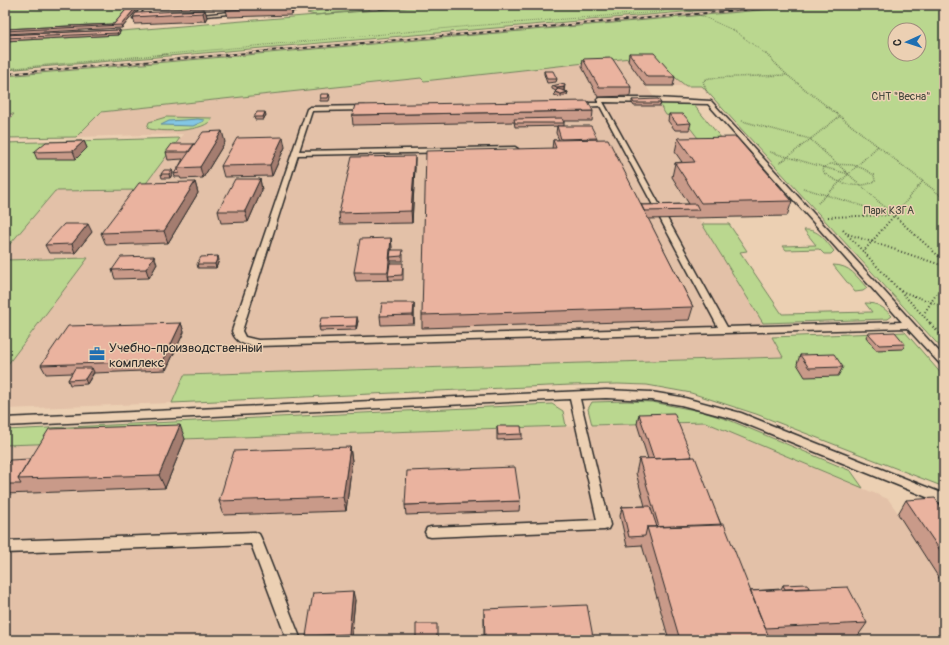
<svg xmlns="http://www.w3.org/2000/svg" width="949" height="645" viewBox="0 0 949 645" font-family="Pangolin,sans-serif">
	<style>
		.built { fill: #e3c1a8 }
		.green { fill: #bad78f; stroke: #72815d; fill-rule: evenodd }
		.water { fill: #83c6e4; stroke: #60889a }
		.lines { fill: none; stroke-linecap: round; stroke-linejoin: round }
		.lane-casing { stroke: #2b2b2b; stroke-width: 3 }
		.path-far3 { stroke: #2b2b2b; stroke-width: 1; stroke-dasharray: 0.5 1.5; stroke-linecap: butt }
		.path-far2 { stroke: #2b2b2b; stroke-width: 1.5; stroke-dasharray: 0.5 1.5; stroke-linecap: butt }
		.path-far1 { stroke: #2b2b2b; stroke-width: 2; stroke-dasharray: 1 2.5; stroke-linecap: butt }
		.path { stroke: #2b2b2b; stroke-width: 3; stroke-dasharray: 1 3.5; stroke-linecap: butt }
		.lane { fill: #ecd0b3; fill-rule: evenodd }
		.rail-casing { stroke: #2b2b2b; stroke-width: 2 }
		.rail { stroke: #ecd0b3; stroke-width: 1.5; stroke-dasharray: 4; stroke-linecap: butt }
		.path-bridge { stroke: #2b2b2b; stroke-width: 1; stroke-dasharray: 0.5 1.5; stroke-linecap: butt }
		.wall { fill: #c99a89; stroke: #2b2b2b }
		.shaded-wall { fill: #a47d6f; stroke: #2b2b2b }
		.building { fill: #eab39f; stroke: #2b2b2b }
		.labels { text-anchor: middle; stroke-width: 3; stroke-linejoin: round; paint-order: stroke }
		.far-park-label { font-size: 11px; fill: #40453a; stroke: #ecd0b3 }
		.poi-label { font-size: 13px; fill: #2b2b2b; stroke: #ecd0b3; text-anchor: start }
	</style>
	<rect width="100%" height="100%" fill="#ecd0b3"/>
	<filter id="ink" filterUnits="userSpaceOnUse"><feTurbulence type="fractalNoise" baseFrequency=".025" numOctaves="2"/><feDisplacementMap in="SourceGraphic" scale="8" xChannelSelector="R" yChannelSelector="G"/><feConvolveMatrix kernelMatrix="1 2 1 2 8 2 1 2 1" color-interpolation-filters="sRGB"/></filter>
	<g filter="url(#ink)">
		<path class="built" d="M648,56L686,86H646L666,114L684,120L708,151L698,218L784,357L184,375L172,403L5,409V368L88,258L5,260V250L55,191L141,190L183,134L76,137L101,112L421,77L424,81Z
			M705,422L888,499L898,513L944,540V640H5V445Z"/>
		<path class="green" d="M5,5H133L115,27L5,32Z
			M438,5H765L5,70V41L118,35L121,31Z
			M819,5H944V351L702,86H686L648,56L424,81L421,78L101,112L76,137L5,138V124L14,114H5V76ZM895,30H919V54H895Z
			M361,7L372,8L367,10L315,15L307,13L320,10Z
			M658,102L693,104L732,151H708L684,120L666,115Z
			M166,117L212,118C208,132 158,133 147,128L149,122Z
			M180,138L141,190L55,191L5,250V143Z
			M702,224H729L747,251L740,252L782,314L872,312L865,303C878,303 883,307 892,316L888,319L763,323Z
			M804,230C819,229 825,240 834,251L831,254H824L819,249L786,250L783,246L816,245Z
			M88,258L5,368V260Z
			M833,265C850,265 856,276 867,288L863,291L855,292Z
			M905,332L944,377V487L756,414L691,393L647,385L618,384L571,385L172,403L184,375L783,357L772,337Z
			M627,401L652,402L700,411L729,420L851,471L863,488L705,422L592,425L588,409L592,402Z
			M552,404L563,411L566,426L5,445V430Z"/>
		<path class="water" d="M198,119L204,120V121L193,126L161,125L169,121Z"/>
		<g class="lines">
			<defs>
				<path id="lane" d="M143,5H147L135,19H133Z
					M297,5H301L303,10H280L299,8Z
					M239,11L240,13L194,17L192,16Z
					M600,98H655L711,101L944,357V366L941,365L907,328L258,346C246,345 236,344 232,331L307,109L310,107L365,106L368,108L365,110L312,111L299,151L515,147L518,149L515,151L298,155L242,331L245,337L258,340L718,327L600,106L578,107L575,105L578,103H599L597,100ZM603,102L708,104L902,322L727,327Z
					M606,390L651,392L681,397L741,413L944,494V504L734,419L681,405L651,400L606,398L580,399L610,525L608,529L604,530L431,537L427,536L425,532L427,528L431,527L597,520L570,399L5,426V418Z
					M255,532L259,534L261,538L301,640H287L251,544L5,553V541Z"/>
			</defs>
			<use href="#lane" class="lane-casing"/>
			<path class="path-far3" d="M674,5L687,10
				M704,17L735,31L767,55
				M157,55L471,26L660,12L669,9L665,5"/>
			<path class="path-far2" d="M766,54L787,75L944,198
				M5,69L168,54
				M707,93L703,81L709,78L787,75
				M742,121L810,139L890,212
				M770,152L848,174
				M780,163L840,116
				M830,164L853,165L864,169L874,175L875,181C859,190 838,184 824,173L823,168Z
				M803,188L882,212
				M818,203L878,146
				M897,212L923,181"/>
			<path class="path-far1" d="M878,211L891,215
				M889,211L944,261
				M828,217L891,215
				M843,230L931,324
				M848,234L944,266
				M863,252L898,211
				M901,291L944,307
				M923,315L944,282"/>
			<path class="path" d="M930,323L944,338"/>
			<use href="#lane" class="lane"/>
			<defs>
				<path id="rail" d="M5,74L799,5"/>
			</defs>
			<use href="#rail" class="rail-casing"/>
			<use href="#rail" class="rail"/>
			<path class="path-bridge" d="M687,10L704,17"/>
		</g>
		<path class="wall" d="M130,5H141L122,28L5,34V29L114,24Z
			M150,5H217L214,8L151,9Z
			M292,5L293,11L292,15L228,17L226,10Z
			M205,10L207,17L205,21L135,24L133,17Z
			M120,30V32L118,35L5,41V35Z
			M629,53L675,77L673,86H646L628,61Z
			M583,59L631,87L630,96L598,97L582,67Z
			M544,71L557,79L556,82L547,83L544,74Z
			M565,85L564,91H563L568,92L567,95L561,97L554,95L555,92L556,91L552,89V86Z
			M329,94L330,97L329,101H320V98Z
			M632,100L661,103L660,106H634L632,103Z
			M593,111L592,121H564V126L515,127L514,122L353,125L352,115Z
			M669,114L691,123L689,130H675L668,121Z
			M266,115L263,120H255L254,117Z
			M557,126L597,138V139L641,205L689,204L672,177L675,163L682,162L675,152L678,138L792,201L787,216L648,219L693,307L689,320L422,328V315L552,149L553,140H559L556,133Z
			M84,141L87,148L76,159H37L34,152Z
			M225,142L203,178L181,179L180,177H175L174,174L178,169V168L183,159L168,160L166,152L194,144Z
			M285,147L272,176L224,177L221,166Z
			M415,167L412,223L340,224L339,213Z
			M172,170L173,173L170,178H162L161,174Z
			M260,179L262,190L248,222L221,223L218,211Z
			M195,182L198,193L168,243L106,245L101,233Z
			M92,232L75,253H49L45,245Z
			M391,238L392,250L403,254V261H391L390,263L403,267V280L356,281L354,272Z
			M219,260L216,268H198L197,264Z
			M157,264L149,278L115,279L112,270Z
			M414,303V324L381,325L380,316Z
			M358,321L356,330L320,331L319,327Z
			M181,323L184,332L166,370L94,373L87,384L70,385L68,380L72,373L46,374L41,365Z
			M868,333L905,344L903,349L876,350L866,337Z
			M800,355L843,367L838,376L805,377L797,364Z
			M639,414L692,457L750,591L781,589L783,585L809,588L867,623L857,637L789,640H669L642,545L627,546L620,516L622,507L645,506L636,473L639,459H648L637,424Z
			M497,426L522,434V439L497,440Z
			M185,439L165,488L5,494V468L30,459Z
			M350,447L352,461L346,511L224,515L219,501Z
			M906,500L944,511V586L898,514Z
			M520,501L519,511L406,515L405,505Z
			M355,600L351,640H307L306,636Z
			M484,609L593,637V640H484Z"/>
		<path class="shaded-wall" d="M138,5H141L122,28L121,25Z
			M214,5H217L214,8Z
			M292,5L293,11L292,15L291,7Z
			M312,5H356L312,8Z
			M396,5H413V6L379,9V6Z
			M205,10L207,17L205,21L203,13Z
			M120,30V32L118,35L117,33Z
			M564,87V91H557V88Z
			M568,92L567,95L561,97V94Z
			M265,112L266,115L263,120V117Z
			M222,131L225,142L203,178L200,167Z
			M283,137L285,147L272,176L270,165Z
			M84,141L87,148L76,159L73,151Z
			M415,156V167L412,223L411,211Z
			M172,170L173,173L170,178L169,174Z
			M260,179L262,190L248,222L245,211Z
			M195,182L198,193L168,243L164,231Z
			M88,224L92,232L75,253L72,244Z
			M391,238L392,247L391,257H390L391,261L389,276H388L389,280L388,272Z
			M154,256L157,264L149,278L146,269Z
			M218,256L219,260L216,268L215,264Z
			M414,303V324L413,315Z
			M357,317L358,321L356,330V326Z
			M181,323L184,332L166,370L163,361Z
			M92,368L94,372L87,384L85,379Z
			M180,425L185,439L165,488L159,475Z
			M350,447L352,461L346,511L343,497Z
			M353,591L355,600L351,640H350L349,634Z"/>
		<path class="building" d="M130,5H138L121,25L5,31V29L114,24Z
			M275,5H291V7L226,10L227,7Z
			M378,5H396L379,6Z
			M205,10L203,13L133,17L136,13Z
			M120,30L117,33L5,38V35Z
			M629,53H654L675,77H647Z
			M612,58L631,87H599L583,59Z
			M544,71H553L557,79H547Z
			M560,84L565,85L564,87L557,88L552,86Z
			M558,89L568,92L561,94L555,92Z
			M321,94H329L328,98H320Z
			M658,99L661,103H634L632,100Z
			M588,101L593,111L352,115L355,105Z
			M257,112H265L263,117H254Z
			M669,114H683L691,123L677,124Z
			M562,118L564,123H515L514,119Z
			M557,126H591L597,138L561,139Z
			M222,131L200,167L178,168L203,132Z
			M283,137L270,165L221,166L237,138Z
			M736,137L792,201L701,203L675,163L695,162L678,138Z
			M608,139L693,307L422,315L426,151L556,148L553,140Z
			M84,141L73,151L34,152L46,142Z
			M172,144H194L188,152H166Z
			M415,156L411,211L339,213L352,157Z
			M177,169H178L179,173L174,174Z
			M164,170H172L169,174H161Z
			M235,179H260L245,211H218Z
			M195,182L164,231L101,233L139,183Z
			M696,204L699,210L644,211L641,205Z
			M64,224H88L72,244L45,245Z
			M391,238L388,272H354L360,239Z
			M391,250H403L402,256L390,257Z
			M154,256L146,269L112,270L121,257Z
			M218,256L215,264H197L201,257Z
			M390,263H403L402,275L388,276Z
			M382,303H414L413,315L380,316Z
			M357,317L356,326L319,327L321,318Z
			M181,323L163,361L41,365L68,326Z
			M895,332L905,344L879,345L868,333Z
			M834,354L843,367L809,368L800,355Z
			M75,368H92L85,379L68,380Z
			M674,413L692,457L654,459L639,414Z
			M180,425L159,475L18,479L49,429Z
			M497,426H521L522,434L498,435Z
			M350,447L343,497L219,501L234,451Z
			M695,457L721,525L659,527L639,459Z
			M30,459L18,479L21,484H5V468L10,460Z
			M515,467L520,501L405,505L407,471Z
			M935,498L944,511V556L906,500Z
			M650,506L657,527H647L645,536L629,537L622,507Z
			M724,524L770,640H680L647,527Z
			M807,584L809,588L785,589L783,585Z
			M848,587L867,623L765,628L750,591Z
			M353,591L349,634L306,636L313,593Z
			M587,605L593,637L531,640H485L484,609Z
			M416,624H437V640H416Z"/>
	</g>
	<defs>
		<symbol id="office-bare" viewBox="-9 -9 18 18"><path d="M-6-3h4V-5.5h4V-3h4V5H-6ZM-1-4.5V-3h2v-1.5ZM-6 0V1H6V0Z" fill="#1f6fb2" stroke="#ecd0b3" stroke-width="2.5" paint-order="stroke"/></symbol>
	</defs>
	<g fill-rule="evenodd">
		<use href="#office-bare" x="86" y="343" width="22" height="22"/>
	</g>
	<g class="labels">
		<g class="far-park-label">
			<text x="901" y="100">СНТ "Весна"</text>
			<text x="889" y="214">Парк КЗГА</text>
		</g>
		<g class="poi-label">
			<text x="109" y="352">Учебно-производственный<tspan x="109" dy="15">комплекс</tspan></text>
		</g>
	</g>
	<rect width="949" height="645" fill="none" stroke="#ecd0b3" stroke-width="20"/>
	<rect x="10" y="10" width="929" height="625" fill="none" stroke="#2b2b2b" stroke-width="1.5" filter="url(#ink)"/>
	<g transform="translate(907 42) rotate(267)"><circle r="19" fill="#ecd0b3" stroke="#9f8e7d"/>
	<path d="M0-3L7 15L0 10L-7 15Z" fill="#1f6fb2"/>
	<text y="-6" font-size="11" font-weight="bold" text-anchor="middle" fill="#2b2b2b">С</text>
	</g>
</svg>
